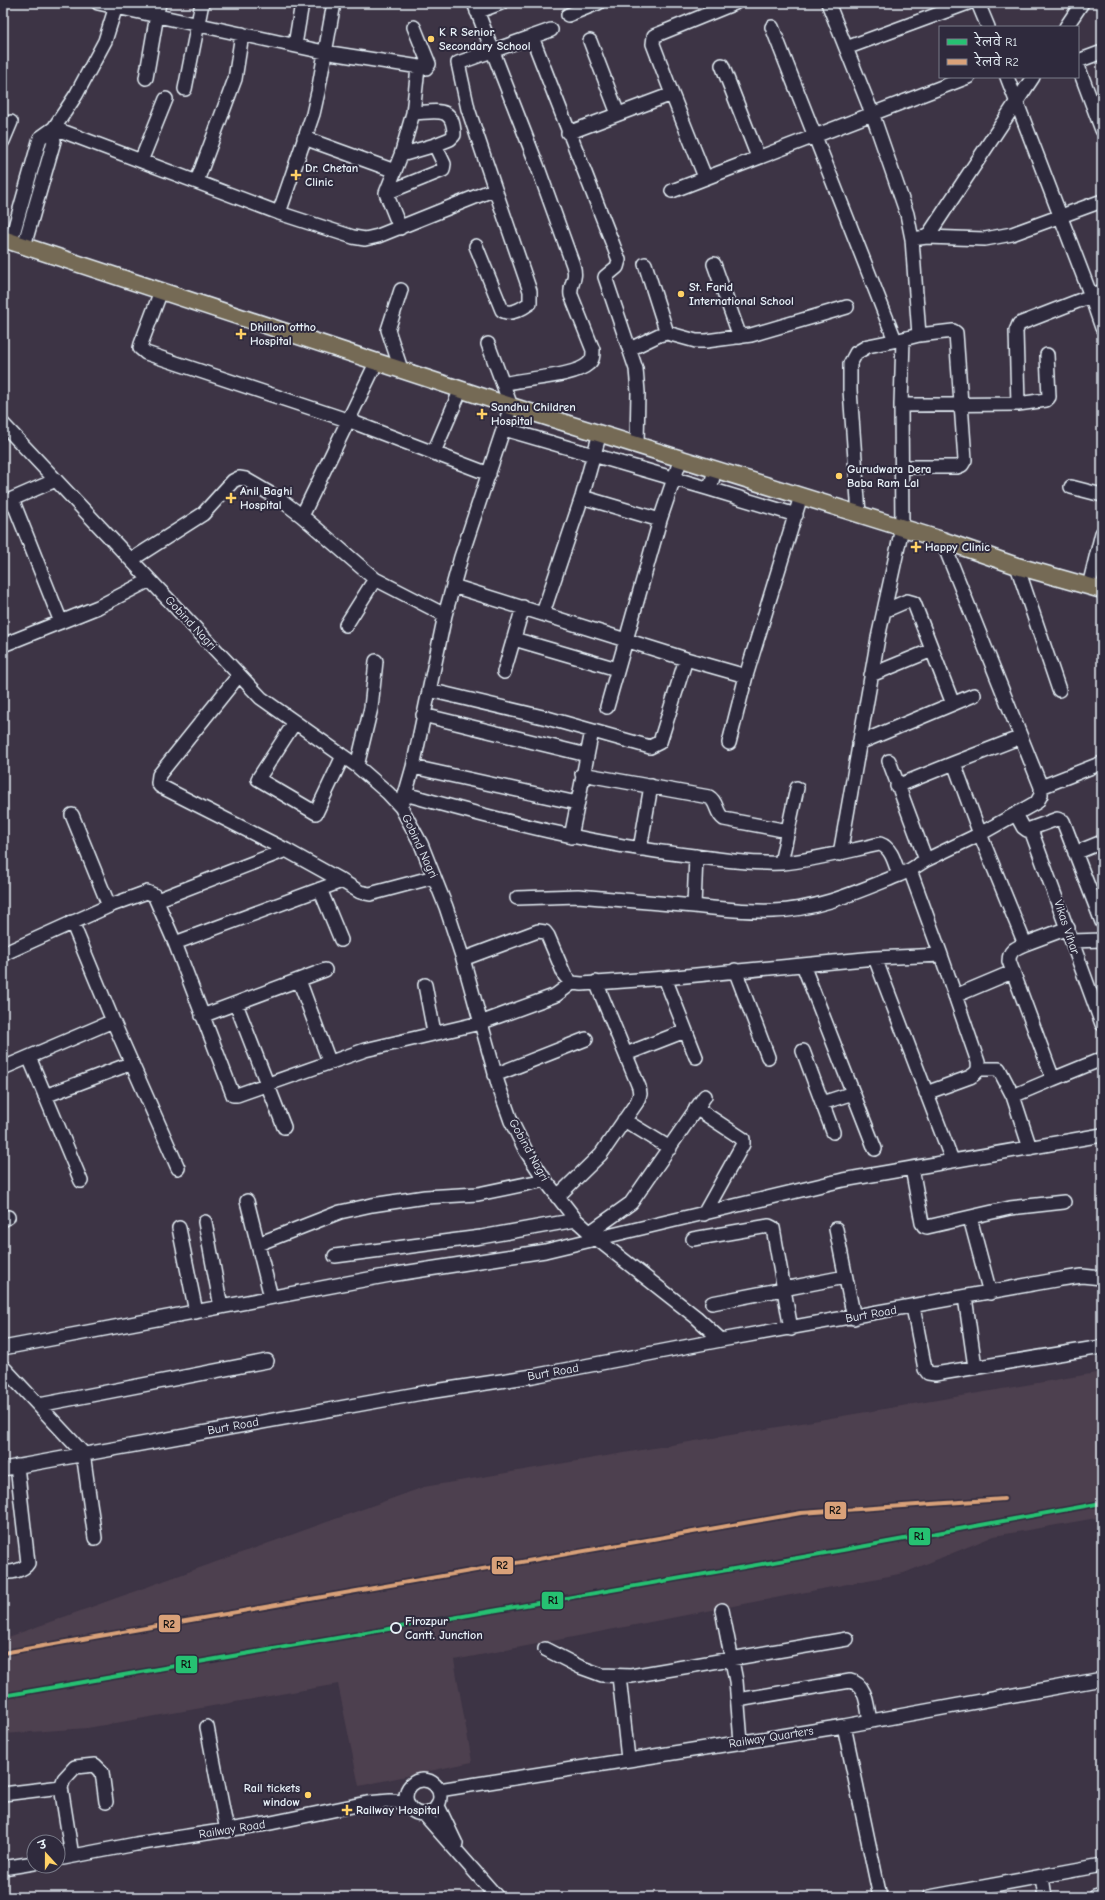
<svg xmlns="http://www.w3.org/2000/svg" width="1105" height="1900" viewBox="0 0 1105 1900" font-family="'Comic Neue','Playpen Sans Deva',sans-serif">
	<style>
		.built { fill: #4e404f }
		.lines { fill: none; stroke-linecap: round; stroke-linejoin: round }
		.minor-casing { stroke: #e8f1f8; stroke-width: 16 }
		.major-casing { stroke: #e8f1f8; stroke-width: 19 }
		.minor { stroke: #2f2a3d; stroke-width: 13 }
		.major { stroke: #756a55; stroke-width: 16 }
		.rail-1-casing { stroke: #2f2a3d; stroke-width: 7 }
		.rail-2-casing { stroke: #2f2a3d; stroke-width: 7 }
		.rail-1 { stroke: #26c172; stroke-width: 4 }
		.rail-2 { stroke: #d9a179; stroke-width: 4 }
		.poi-dot { fill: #ffd166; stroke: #2f2a3d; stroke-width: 1.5 }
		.stop-dot { fill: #2f2a3d; stroke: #e8f1f8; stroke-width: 2 }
		.labels { text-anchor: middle; stroke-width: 4; stroke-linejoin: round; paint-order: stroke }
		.poi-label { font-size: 12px; font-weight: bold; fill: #e8f1f8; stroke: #2f2a3d; text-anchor: start }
		.street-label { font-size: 12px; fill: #e8f1f8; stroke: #2f2a3d }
		.stop-label { font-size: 12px; font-weight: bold; fill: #e8f1f8; stroke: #2f2a3d; text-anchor: start }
		.line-badge { stroke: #2f2a3d; stroke-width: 1.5 }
		.pale-badge-label { font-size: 11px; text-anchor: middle; font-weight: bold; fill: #111 }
	</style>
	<rect width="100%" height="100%" fill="#3d3445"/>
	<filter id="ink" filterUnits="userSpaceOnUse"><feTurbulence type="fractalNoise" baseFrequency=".025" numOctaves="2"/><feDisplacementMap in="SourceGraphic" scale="8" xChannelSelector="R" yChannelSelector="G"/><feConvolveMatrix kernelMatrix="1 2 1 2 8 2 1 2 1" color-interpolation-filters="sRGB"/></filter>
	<g filter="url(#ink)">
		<path class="built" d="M1102,1372V1517L994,1536L904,1573L454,1660L472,1762L359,1786L338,1684L87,1728L3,1734V1639L424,1487Z"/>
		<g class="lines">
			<defs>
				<path id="minor" d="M98,3L324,52L426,68L429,64L414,27
					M474,3L537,165L573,265C578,281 569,282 571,295L593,350C593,356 593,360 588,364C574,377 524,378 504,384
					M828,3L872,113L907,214L912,239
					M978,3L988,27
					M477,12L501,3
					M568,15L598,3
					M772,27L895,340
					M1066,27L1082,3
					M532,37L619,260L617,267L605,277L636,369L638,392L637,444
					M590,41L618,114
					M295,45L302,3
					M846,48L968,3
					M1078,61L1102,52
					M722,65L758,157
					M1078,66L1102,130
					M1007,77L1091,296L1102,291
					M146,78L159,3
					M185,89L202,3
					M672,94L653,44L654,36L735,3
					M413,113C436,112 454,105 454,135L450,139L435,145
					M54,128L279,213L353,237L365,239L378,236L495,189L530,291V303C523,308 510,316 502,310L476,246
					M568,133L672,94L705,177
					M304,138L395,171
					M3,141L11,122
					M141,161L166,99
					M197,181L235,79L242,34
					M495,189L468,109L458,63L551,30
					M672,191L968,77
					M386,193L443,170L444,164L435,145L401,155
					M279,213L313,114L318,92L334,3
					M400,228L386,193L401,155L413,113L418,68
					M927,237L985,239L1012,234L1102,201
					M11,241L40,138L54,128L76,95L105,41L117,3
					M24,246L54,141L52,130
					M645,264L667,333
					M714,264L740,337
					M161,291L141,344L140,348L146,353L350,421L489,474
					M630,349L659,335L667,333L696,341H706L751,335L847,307
					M401,369L388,330L401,290
					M1018,404L1016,331L1019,324L1091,296L1102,328
					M901,405L1018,404L1046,400L1049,397L1047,355
					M3,424L261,698L357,766L388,793L401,807L421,844L446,907L463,959L498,1084L511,1121L526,1151L545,1180L576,1220L597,1239L696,1317L721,1340
					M504,429L710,489L715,469
					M434,452L461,389
					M901,467H957L962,465L965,460L956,333L953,331L919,335
					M1071,487L1102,495
					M710,489L796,515
					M582,497L660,520
					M12,499L61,622
					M3,503L56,480
					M859,514L850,390V364L856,353L868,346L903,339
					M302,516L377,361
					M942,540L1041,787
					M131,560L203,514L233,481L239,478L245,479L281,500L302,516L375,579L445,615
					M1017,566L1059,690
					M453,586L686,659L746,676
					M1089,586L1102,533
					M884,611L907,601L914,603L953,704
					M543,613L582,497L600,433
					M346,625L375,579
					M514,639L617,669
					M3,645L98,607L150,580
					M504,672L523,607
					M239,675L159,775L158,783L160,786L286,850L342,881
					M871,675L932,650
					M429,690L547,718L650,747L660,742L686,659
					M607,707L660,520L681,458
					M423,715L587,755
					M295,722L258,779L316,813L343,756
					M1021,737L954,763L980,834L1025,944L1068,928
					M729,743L746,676L801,496
					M859,743L974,695
					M889,761L926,860
					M357,766L371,708L376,661
					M413,767L577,803
					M582,774L709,797C718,802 715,813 724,819L788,831
					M897,786L954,763
					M405,794C502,821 594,845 694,856C723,860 753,864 782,863C815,860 847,851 880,844C892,848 895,864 899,875L910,870
					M403,802L413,767L445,615L461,557L511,406L488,344
					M1016,814L1023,827L1027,830L1057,819L1063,821L1102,922
					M72,815L109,906
					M1031,830L1102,1024
					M571,837L592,731
					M640,849L651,786
					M1075,853L1102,842
					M840,854L878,638L902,528L901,405L903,339L919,335L912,239L927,237L1033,77
					M696,856L694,906C720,909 747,912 773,911C818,910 859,891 899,875
					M781,863L797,788
					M320,889L341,940
					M517,898L578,896L694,906
					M157,900L286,850
					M1072,941L1102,940
					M175,943L233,1095H237L365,1050L480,1023L556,995L572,983
					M1025,944C1016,948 1009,950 1009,961L1053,1079L1102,1059
					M3,954L109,906L147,892L154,895L175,943L342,881L360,892L370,894L434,877
					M941,955L910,870L926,860L980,834L1037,802L1041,795V787L1102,763
					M875,958L952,1160
					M463,959L538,931L545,932L548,936L565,976L572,983L582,984L665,978L875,958L941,955L978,1062C979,1070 977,1073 970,1077L926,1093
					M803,965L875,1149
					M735,970L768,1057
					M665,978L696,1057
					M299,980L329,1061
					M425,985L434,1032
					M955,996L1012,972
					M236,1004L284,1127
					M202,1016L325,970
					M113,1021L178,1168
					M803,1051L833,1132
					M626,1054L685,1031
					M29,1057L81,1181
					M3,1068L113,1021L72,922
					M979,1069H999L1013,1096
					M495,1075L586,1039
					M45,1096L132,1063
					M822,1103L853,1093
					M696,1108L743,1139V1144L704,1214
					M624,1120L670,1148
					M1030,1148L1013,1096L1053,1079
					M912,1168L922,1223L924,1226L927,1227L1010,1208L1064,1202
					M557,1197L601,1154L637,1102L640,1094L639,1087L596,982
					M247,1201L271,1297
					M970,1218L990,1293
					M3,1220L8,1217
					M205,1222L221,1307
					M179,1228L196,1312
					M836,1229L854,1318
					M589,1233L631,1203L705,1096
					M693,1239L769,1226L773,1228L791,1329
					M258,1244L340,1212L372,1205L425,1197L478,1194L545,1180
					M335,1256L481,1237L576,1220
					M965,1297L975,1367
					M712,1303L845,1277
					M913,1307L925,1369L928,1373L935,1374L1102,1347
					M3,1348L390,1275L545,1251L843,1180L1102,1135
					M3,1367L83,1453L95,1538
					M39,1405L267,1361
					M3,1469L422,1393L533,1376L721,1340L1061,1279L1082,1276L1102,1278
					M3,1571C10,1574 24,1570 28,1563L17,1466
					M722,1610L736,1681L741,1742
					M545,1649L580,1667L602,1675L631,1676L847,1639
					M619,1676L628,1759
					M738,1700L850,1681C867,1684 867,1707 870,1721
					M844,1726L880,1897
					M207,1727L227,1831
					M406 1797a17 17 0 1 1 34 0a17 17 0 1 1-34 0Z
					M439,1790L844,1726L1102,1679
					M3,1794L61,1787
					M438,1806L456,1844
					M424,1814L497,1897
					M72,1856L61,1787L64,1779L75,1767L95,1765L102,1772L106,1802
					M58,1859L136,1844L266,1824L367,1803L390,1801L406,1802
					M3,1868L34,1863
					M1042,1877L1045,1897
					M929,1897L1102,1865
					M1095,1897L1102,1895"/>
				<path id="major" d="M3,239L511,406L942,540L1017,566L1102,590"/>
			</defs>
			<use href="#minor" class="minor-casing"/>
			<use href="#major" class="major-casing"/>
			<use href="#minor" class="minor"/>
			<use href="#major" class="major"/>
			<defs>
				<path id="rail-1" d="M3,1696L860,1547L1102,1503"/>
				<path id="rail-2" d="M3,1653L801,1513L1004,1499"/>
			</defs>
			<use href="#rail-1" class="rail-1-casing"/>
			<use href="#rail-2" class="rail-2-casing"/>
			<use href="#rail-1" class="rail-1"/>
			<use href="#rail-2" class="rail-2"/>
		</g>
	</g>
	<g class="poi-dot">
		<circle cx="431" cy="39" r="4"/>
		<path d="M294 169h4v4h4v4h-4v4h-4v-4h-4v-4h4z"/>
		<circle cx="681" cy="294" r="4"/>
		<path d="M239 328h4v4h4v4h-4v4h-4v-4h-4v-4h4z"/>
		<path d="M480 408h4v4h4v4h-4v4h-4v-4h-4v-4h4z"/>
		<circle cx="839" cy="476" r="4"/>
		<path d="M229 492h4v4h4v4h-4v4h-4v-4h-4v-4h4z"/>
		<path d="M914 541h4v4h4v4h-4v4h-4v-4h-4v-4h4z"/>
		<circle cx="308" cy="1795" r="4"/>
		<path d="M345 1804h4v4h4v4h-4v4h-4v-4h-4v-4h4z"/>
	</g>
	<circle class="stop-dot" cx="396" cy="1628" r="5"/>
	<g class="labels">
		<g class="poi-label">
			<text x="439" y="36">K R Senior<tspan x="439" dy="14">Secondary School</tspan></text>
			<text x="305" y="172">Dr. Chetan<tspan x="305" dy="14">Clinic</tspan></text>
			<text x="689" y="291">St. Farid<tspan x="689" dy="14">International School</tspan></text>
			<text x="250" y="331">Dhillon ottho<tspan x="250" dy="14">Hospital</tspan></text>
			<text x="491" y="411">Sandhu Children<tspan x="491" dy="14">Hospital</tspan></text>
			<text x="847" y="473">Gurudwara Dera<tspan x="847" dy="14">Baba Ram Lal</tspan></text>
			<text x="240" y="495">Anil Baghi<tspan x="240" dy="14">Hospital</tspan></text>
			<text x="925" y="551">Happy Clinic</text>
			<text x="300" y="1792" text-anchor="end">Rail tickets<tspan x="300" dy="14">window</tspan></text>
			<text x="356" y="1814">Railway Hospital</text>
		</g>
		<g class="street-label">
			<text transform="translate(191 623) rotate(47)" y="4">Gobind Nagri</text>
			<text transform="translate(420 846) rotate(65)" y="4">Gobind Nagri</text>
			<text transform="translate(1067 927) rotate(71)" y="4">Vikas Vihar</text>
			<text transform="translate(529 1150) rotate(61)" y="4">Gobind Nagri</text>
			<text transform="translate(871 1314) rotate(-10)" y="4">Burt Road</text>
			<text transform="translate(553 1372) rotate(-10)" y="4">Burt Road</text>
			<text transform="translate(233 1426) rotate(-10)" y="4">Burt Road</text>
			<text transform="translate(771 1737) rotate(-9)" y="4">Railway Quarters</text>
			<text transform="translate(232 1829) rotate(-9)" y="4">Railway Road</text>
		</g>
		<g class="stop-label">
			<text x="405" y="1625">Firozpur<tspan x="405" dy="14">Cantt. Junction</tspan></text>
		</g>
	</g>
	<g class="line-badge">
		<rect x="824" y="1501" width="23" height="19" rx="4" fill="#d9a179"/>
		<rect x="908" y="1527" width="23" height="19" rx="4" fill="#26c172"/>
		<rect x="491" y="1556" width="23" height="19" rx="4" fill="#d9a179"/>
		<rect x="541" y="1591" width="23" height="19" rx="4" fill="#26c172"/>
		<rect x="158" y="1614" width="23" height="19" rx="4" fill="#d9a179"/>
		<rect x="175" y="1655" width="23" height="19" rx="4" fill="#26c172"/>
	</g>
	<g class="pale-badge-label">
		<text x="835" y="1514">R2</text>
		<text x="919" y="1540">R1</text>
		<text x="502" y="1569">R2</text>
		<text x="553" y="1604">R1</text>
		<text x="169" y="1628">R2</text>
		<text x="186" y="1668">R1</text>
	</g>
	<rect width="1105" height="1900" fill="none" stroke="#2f2a3d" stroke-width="16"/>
	<rect x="8" y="8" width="1089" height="1884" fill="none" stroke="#e8f1f8" stroke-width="1.5" filter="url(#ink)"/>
	<rect x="939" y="26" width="140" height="52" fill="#2f2a3d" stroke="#797a88"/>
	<rect x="947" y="39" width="20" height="6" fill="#26c172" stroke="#797a88"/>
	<text x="975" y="46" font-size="12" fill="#e8f1f8">रेलवे R1</text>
	<rect x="947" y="59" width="20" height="6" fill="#d9a179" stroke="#797a88"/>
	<text x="975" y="66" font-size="12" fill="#e8f1f8">रेलवे R2</text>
	<g transform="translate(46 1854) rotate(339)"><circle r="19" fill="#2f2a3d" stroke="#797a88"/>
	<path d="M0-3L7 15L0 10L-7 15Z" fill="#ffd166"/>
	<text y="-6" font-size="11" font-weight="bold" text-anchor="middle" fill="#e8f1f8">उ</text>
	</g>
</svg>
